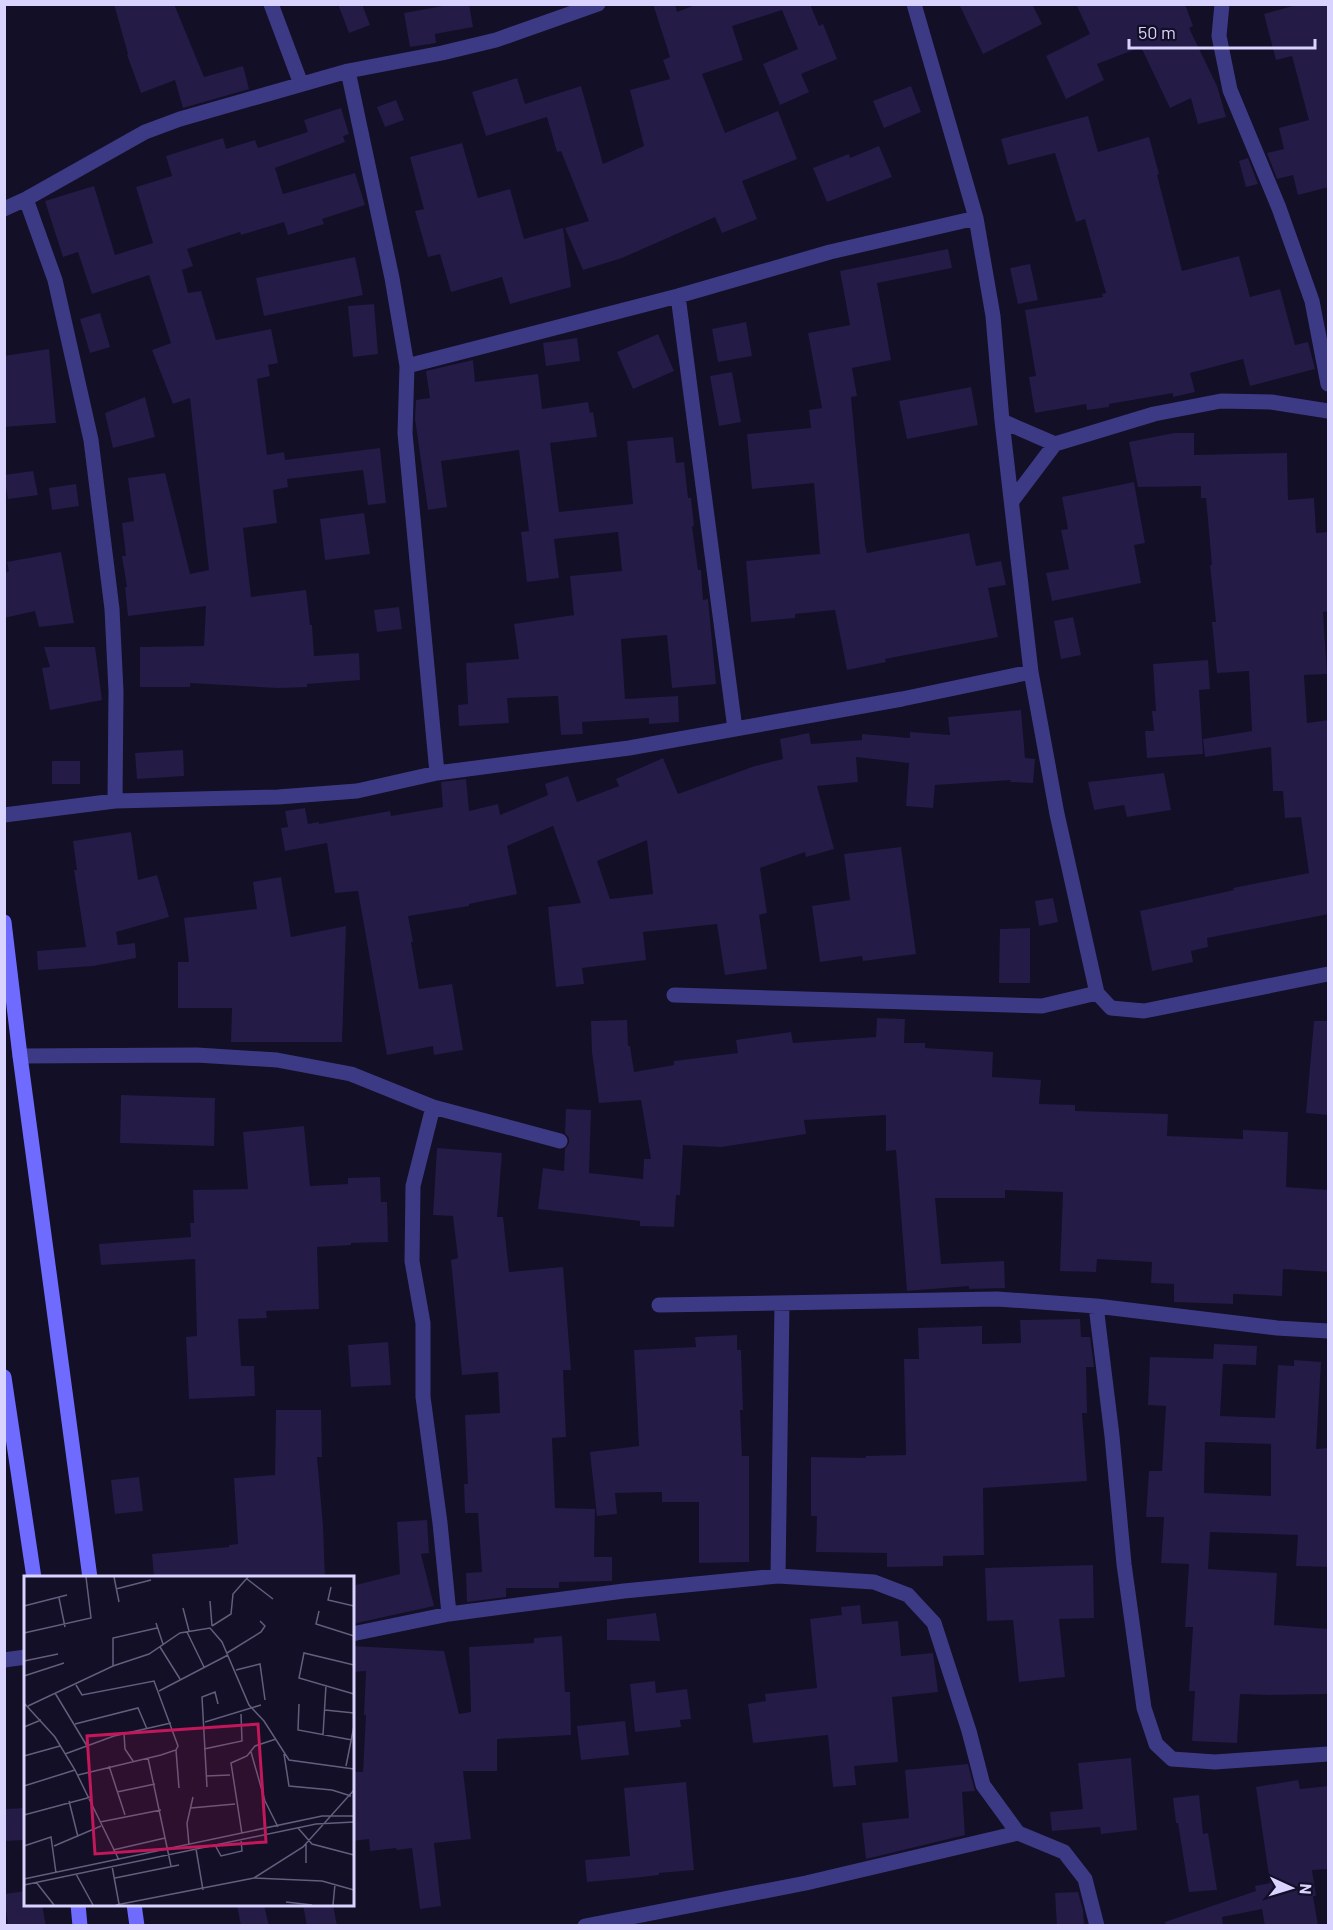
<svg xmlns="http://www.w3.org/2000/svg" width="1333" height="1930" viewBox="0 0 1333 1930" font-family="Barlow,sans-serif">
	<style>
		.building { fill: #241b47; fill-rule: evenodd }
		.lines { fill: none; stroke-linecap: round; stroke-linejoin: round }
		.street { stroke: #3d3a85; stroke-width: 15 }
		.secondary { stroke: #6f6bff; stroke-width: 15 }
		.inset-road { fill: none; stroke: #625e7d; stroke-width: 1.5 }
		.view { fill: #c2185b; fill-opacity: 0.15; stroke: #c2185b; stroke-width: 3 }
		.inset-edge { fill: none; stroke: #d9d4ff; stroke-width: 3 }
	</style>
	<rect width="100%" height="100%" fill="#130f26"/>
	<path class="building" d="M114,4H174L204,77L243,66L249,89L183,108L175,80L141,93L127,55L128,54Z
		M338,4H362L370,25L349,33Z
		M454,4H469L473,27L435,34L436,43L410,47L404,13Z
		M653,4H675L677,12L698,4H810L819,26L823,24L837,59L801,74L809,92L780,105L763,64L798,49L782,10L732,26L743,60L702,74L725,133L778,111L797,159L742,181L757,219L722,233L715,217L622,258L583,270L565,228L589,221L561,151L557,152L547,117L486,136L472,92L517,78L525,104L581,86L603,164L644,146L630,90L670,79L663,60L670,57Z
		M959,4H1032L1042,24L983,54Z
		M1076,4H1185L1193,26L1189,28L1217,86L1226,117L1198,124L1191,98L1170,108L1141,47L1097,64L1104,80L1066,99L1046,56L1090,34Z
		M1300,4H1329V187L1298,195L1293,175L1277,179L1267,153L1284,149L1279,128L1309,120L1292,56L1276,60L1264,14Z
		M911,86L921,112L884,128L873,101Z
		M396,100L404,120L385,127L377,107Z
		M341,108L349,134L343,136L345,142L275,168L283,194L355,173L365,205L322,219L324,224L288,235L284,222L241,235L240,232L187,249L193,266L182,270L188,293L201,291L216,340L271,329L278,363L268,365L270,376L257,379L267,455L284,452L285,460L380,448L386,503L368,505L363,470L287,479L288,487L273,490L277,523L243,528L251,597L306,590L310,625H312L314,656L359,653L360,680L307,684V687L278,688L190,683V687H140V647L204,646L206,606L128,616L125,587H127L122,556H126L122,523L134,521L128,478L165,473L190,574L209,570L190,398L173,404L152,350L171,343L149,275L92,294L78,252L63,257L45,201L94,186L115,255L153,243L136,187L172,176L166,156L223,138L226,149L255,140L258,148L308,132L304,120Z
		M1088,116L1098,152L1149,137L1159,174L1157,175L1182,271L1239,256L1250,297L1280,289L1295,345L1308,342L1315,369L1250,386L1243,359L1190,373L1195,392L1173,397V393L1109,404V407L1087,410L1086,404L1035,413L1029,377L1036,376L1025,310L1103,297L1102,294L1106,293L1085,219L1076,222L1055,153L1008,165L1001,139Z
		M462,143L478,198L510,189L524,239L563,228L571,287L510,304L502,277L451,292L440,254L428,257L415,211L424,209L410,157Z
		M879,146L892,177L827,202L813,168L849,154L850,158Z
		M1248,158L1258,184L1246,187L1239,161Z
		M948,249L952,268L877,283L891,360L852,368L857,396L851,397L865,545L867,553L969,533L976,566L1001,561L1006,585L988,588L998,637L885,659L886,662L847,670L835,610L795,614V618L751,622L746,561L820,554L814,483L752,489L747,434L811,428L809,410L822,408L808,333L850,325L840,271Z
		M355,257L363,295L264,316L256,278Z
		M1030,264L1038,300L1018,304L1010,268Z
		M374,304L378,354L353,357L348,306Z
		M100,313L110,347L90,353L80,319Z
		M746,322L752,356L718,362L712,329Z
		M658,334L674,371L633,389L617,352Z
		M577,338L580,361L546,366L543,343Z
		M49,349L56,423L4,427V356Z
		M473,360L475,382L538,374L542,409L588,402L590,413L593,412L597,437L550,443L559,512L633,504L627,441L673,437L676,463L684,462L688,498H691L694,526H692L698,570H701L703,600L708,599L716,684L672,688L667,635L621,639L625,699L678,696L679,722L649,724V718L582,722L583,734L561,735L558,696L507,698L509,723L459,726L458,705L468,704L466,663L519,659L514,624L574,615L570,576L622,571L618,532L554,539L559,578L527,582L521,532L529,531L519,450L441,461L447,507L428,510L415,419L416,400L430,398L426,371Z
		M732,372L741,422L719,426L710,376Z
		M971,387L978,425L907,439L899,401Z
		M145,397L155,437L113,448L105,413Z
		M1174,433H1194V455L1287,453L1288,500L1314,498L1316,533L1329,532V611L1323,612L1327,674L1304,675L1307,723L1329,720V914L1207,938L1208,947L1191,951L1193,962L1152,971L1140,911L1234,890L1233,888L1309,873L1301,817L1285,818L1283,791H1273L1271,747L1205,757L1203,739L1252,731L1249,671L1217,673L1212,622H1216L1210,565H1212L1206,498H1201V486L1138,487L1129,442Z
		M33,471L38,495L8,499L4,475Z
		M1134,482L1145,543L1134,545L1141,583L1052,601L1046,573L1069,569L1061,530L1068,529L1062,497Z
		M76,484L79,506L52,510L49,488Z
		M364,513L370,554L325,560L320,519Z
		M61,552L74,623L39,627L35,611L4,618V573L9,571L7,562Z
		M399,607L402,629L377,632L374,610Z
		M1073,617L1081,655L1061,659L1054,621Z
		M44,647H95L102,700L50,710L42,668L50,667Z
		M1208,660L1210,689L1199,690L1203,754L1147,758L1145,731H1154L1152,711H1156L1153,664Z
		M1021,710L1025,758L1035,759L1033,783L1010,782L1011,780L935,785L933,808L906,806L909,763L856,757L858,782L817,786L834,849L806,857L805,852L760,868L767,913L759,915L767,969L725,975L717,924L643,932L646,960L582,968L584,984L556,987L548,907L581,903L553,826L507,846L517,894L469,904V906L408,916L413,942H411L419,989L452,984L463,1050L434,1055L433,1046L387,1055L358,891L335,893L327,843L285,851L281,828L288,827L285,811L305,808L308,824L319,822V824L390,811L391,816L443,807L441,782L466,779L469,811L498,804L500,815L548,795L545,784L568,776L577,802L619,786L616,779L663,758L678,794L755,766L783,759L780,739L809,733L811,744L862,740V734L910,738V732L950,735L948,717ZM647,840L653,894L610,899L597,861Z
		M183,750L184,776L137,779L135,753Z
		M52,761H80V784H52Z
		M1164,773L1171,810L1127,817L1124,805L1094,810L1088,782Z
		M131,832L138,880L157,875L169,917L116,932L118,945L135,943L136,958L93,966L38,970L37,951L86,947L74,870H77L73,841Z
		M901,847L916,954L863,961L862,956L820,962L812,906L850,900L844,854Z
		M281,877L291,937L346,926L342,1042H231L232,1008H178V962H189L184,918L257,909L253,882Z
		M1053,898L1058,922L1039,926L1035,901Z
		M1030,928V983H999L1000,929Z
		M877,1018L905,1019L904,1043H925V1048L993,1052L992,1077L1041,1080L1039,1104L1075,1105V1111L1168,1114L1167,1136L1243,1139V1130L1288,1132L1286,1187L1329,1190V1272L1283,1269L1282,1296L1233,1294V1304L1174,1302V1284L1151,1283L1152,1262L1097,1259L1096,1272L1060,1271L1063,1192L1005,1190V1198H935L941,1264L1004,1261L1005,1288L969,1289V1286L907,1291L896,1150L886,1151V1115L804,1120L806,1134L721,1147L683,1145L680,1195H676L674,1227L640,1226V1221L538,1209L543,1168L564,1171L565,1149L569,1143V1138L565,1133L566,1109L591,1110L589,1173L643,1179L644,1159H651L641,1100L599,1103L592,1052L591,1021L627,1020L628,1046H630L634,1072L674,1065V1061L738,1053L736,1040L791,1032L793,1043L876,1037Z
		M1314,1021H1329V1115L1306,1113Z
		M121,1095L215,1098L214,1146L120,1143Z
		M304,1126L310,1186L348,1184V1178L380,1177L381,1202H387L388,1242L351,1243V1245L317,1247L319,1309L266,1311L267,1318L238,1319L241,1366H254L255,1396L189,1399L186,1337L197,1336L195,1259L101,1265L99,1244L191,1237L190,1223H194L193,1190L248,1189L243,1132Z
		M437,1148L502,1153L497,1217H503L509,1272L563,1267L571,1370H563L566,1437L552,1438L555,1508L595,1509L594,1557H612V1581L559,1582V1588H506V1597L467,1602L466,1573L482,1572L478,1513H465L464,1484H468L465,1415L500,1413L498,1372L462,1375L451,1260L458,1258L453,1216L433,1215Z
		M1080,1319L1081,1337H1090L1094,1367H1086L1087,1413H1082L1087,1481L983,1488L984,1555L943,1556V1566L887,1567V1553L816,1552L817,1516H811V1457L866,1458V1456L906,1455L904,1359H919L918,1328L982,1326V1344L1021,1343L1020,1320Z
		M737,1335V1350H741L743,1410H740L742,1456H749V1562L699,1563V1502H662V1492L615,1493L617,1514L597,1516L590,1452L639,1446L634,1350L696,1347L695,1337Z
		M388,1342L391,1385L351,1387L348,1345Z
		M1214,1344L1257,1346L1256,1365L1223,1364L1220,1416L1275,1418L1278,1365L1294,1366V1360L1321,1362L1316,1449L1329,1448V1567L1296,1566L1298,1535L1210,1532L1208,1569L1277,1573L1274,1625L1329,1629V1694L1270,1695L1240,1694L1237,1743L1192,1741L1195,1691H1189L1193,1627H1185L1189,1564L1161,1563L1164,1517H1146L1149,1471H1162L1166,1406L1148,1405L1150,1357L1213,1359ZM1205,1442L1271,1444V1496L1204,1493Z
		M276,1410H321L322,1457H317L323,1526L325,1578H154L152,1554L229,1547V1545L238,1544L234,1478L275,1475Z
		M139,1477L143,1511L115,1514L111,1480Z
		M427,1520L429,1553L421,1554L434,1606L352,1624V1586L400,1574L397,1522Z
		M1093,1565L1094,1618L1059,1619L1065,1677L1019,1682L1013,1620L987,1621L985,1568Z
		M860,1605L862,1624L898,1621L901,1656L933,1653L938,1692L892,1697L898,1762L854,1766L856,1785L833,1787L828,1735L753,1743L748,1704L766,1701L765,1694L817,1688L810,1619L842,1615L841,1607Z
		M656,1613L660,1641L607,1640V1619Z
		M562,1636L565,1692H570L571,1735L497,1739V1771H463L471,1839L434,1843L441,1906L420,1909L412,1848L397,1850L396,1848L370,1851L369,1839L352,1841V1772H363L366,1715H364L366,1671L352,1672V1646L444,1651L459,1714L471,1712L469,1647L534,1643V1638Z
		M655,1681L656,1693L687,1689L691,1719L680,1720L681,1727L635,1732L630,1684Z
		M625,1721L629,1755L581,1760L577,1726Z
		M1131,1758L1137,1830L1101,1834L1100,1827L1052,1831L1050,1812L1083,1809L1078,1763Z
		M968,1764L975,1791L962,1792L965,1835L866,1859L862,1823L909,1818L905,1770Z
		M1298,1780L1300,1789L1329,1786V1869L1312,1870L1316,1896H1313L1318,1926H1265L1262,1909L1222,1917L1223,1926H1166L1165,1922L1256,1891L1255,1886L1270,1883L1256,1787Z
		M686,1782L694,1870L659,1873V1875L633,1878L587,1882L585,1860L630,1856L624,1788Z
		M1199,1795L1203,1834L1208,1833L1217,1890L1189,1892L1178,1823H1176L1173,1798Z
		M26,1808V1840L4,1841V1809Z
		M26,1891V1905H42L46,1926H8L4,1894Z
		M1078,1892L1083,1910L1084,1926H1057L1055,1893Z
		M237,1905H264L269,1926H241Z
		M303,1905H333L337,1926H307Z"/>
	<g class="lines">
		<path class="street" d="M271,4L301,84
			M914,4L976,218L993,316L1002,421L1031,672L1057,814L1097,993L1111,1008L1144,1011L1328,974
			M1222,4L1219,36L1230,90L1279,208L1312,301L1328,384
			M348,71L392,278L407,366L405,433L437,773
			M26,199L55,280L91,440L112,609L116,691L115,801
			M4,209L26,199L145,132L180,119L348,71L442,53L496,40L598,4
			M678,296L735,729
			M407,366L678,296L830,252L976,218
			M1002,421L1055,444
			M1012,501L1055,444L1154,414L1221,401L1271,402L1328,411
			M4,815L115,801L278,797L357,791L437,773L629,748L902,699L1031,672
			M674,995L1042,1006L1097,993
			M20,1056L197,1055L277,1060L351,1074L433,1107L560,1141
			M433,1107L413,1186L412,1261L423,1323V1397L440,1523L449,1614
			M659,1305L997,1299L1096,1306L1277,1328L1328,1331
			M1096,1306L1112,1436L1124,1564L1144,1708L1156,1744L1172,1759L1215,1762L1328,1754
			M778,1576L782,1303
			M352,1634L449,1614L624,1591L778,1576L874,1582L908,1595L934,1623L969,1731L983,1785L1018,1833L1064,1852L1085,1879L1097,1926
			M4,1660L26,1657
			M585,1926L806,1883L1018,1833"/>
		<path class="secondary" d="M4,922L20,1056L90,1578
			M4,1377L34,1578
			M78,1904L80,1926
			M134,1904L137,1926"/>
	</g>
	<g transform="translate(24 1576)">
		<rect width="330" height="330" fill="#130f26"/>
		<path class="inset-road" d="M90,1L95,26M223,3L249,23M307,11L304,24L330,30M92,13L127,4M35,22L41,51M186,25L188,50M0,30L43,19M159,32L165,55M295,35L292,48L330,60M132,47L139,68M188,50L207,38L209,18L224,1M163,56L180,91M0,57L67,42L62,1M136,71L156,103M203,77L237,56L241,50L236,45M0,85L34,78M330,89L280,77L275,102L330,118M89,90V62L133,52M212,94L236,88L241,124M0,100L40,87M52,109L58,119L130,105L154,170L152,174L137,179L54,199M135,115L204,79M31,117L63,170M0,127L31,161L51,194L95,284M275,128L274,154L328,164M4,130L89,90L125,78L156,57L186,52L198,66L225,129L240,145L265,184L330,193M301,134L330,137M181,146L237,129M51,148L114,132L123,153M0,151L17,144M100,157L101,173L109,185M299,159L302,109M180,173L218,165L217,138M152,174L155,212M227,176L241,225L254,251M41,178L90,160L147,147M260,178L265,210L308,214L327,220M0,180L36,170M124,182L147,290M85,190L101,239M322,190L330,150M182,200L206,199M0,210L51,194M183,211L178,121L191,116L194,128M93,216L131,208M45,225L54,261M167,232L211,228M0,239L67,221M76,246L137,234M274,252L288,268L330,279M218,258L207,187L223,180L231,170L252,163M165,269L163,247L169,221M191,269L197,280L218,275L217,263M0,270L27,261L32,297M30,270L77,250M172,273L179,314M89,274L141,262M282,287V267M88,290L95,328M52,298L69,329M91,302L155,289M230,302L298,305L330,314M0,303L298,240H330M12,306L30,329M0,309L292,248L330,246M262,326L288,329M92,329L230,302L279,271L330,214M309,329L311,308"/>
		<path class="view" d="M234,148L242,266L71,278L63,160Z"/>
		<rect width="330" height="330" class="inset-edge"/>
	</g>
	<rect width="1333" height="1930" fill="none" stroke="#d9d4ff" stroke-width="12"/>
	<g transform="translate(1291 1888) rotate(94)" stroke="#130f26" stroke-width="4.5" paint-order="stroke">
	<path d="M0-4.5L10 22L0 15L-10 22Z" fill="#d9d4ff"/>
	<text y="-9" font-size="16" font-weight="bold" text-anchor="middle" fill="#d9d4ff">N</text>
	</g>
	<path d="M1129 39v9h186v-9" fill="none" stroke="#d9d4ff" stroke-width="3"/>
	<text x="1138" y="39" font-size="18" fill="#d9d4ff" stroke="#130f26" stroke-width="4.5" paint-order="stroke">50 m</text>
</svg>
